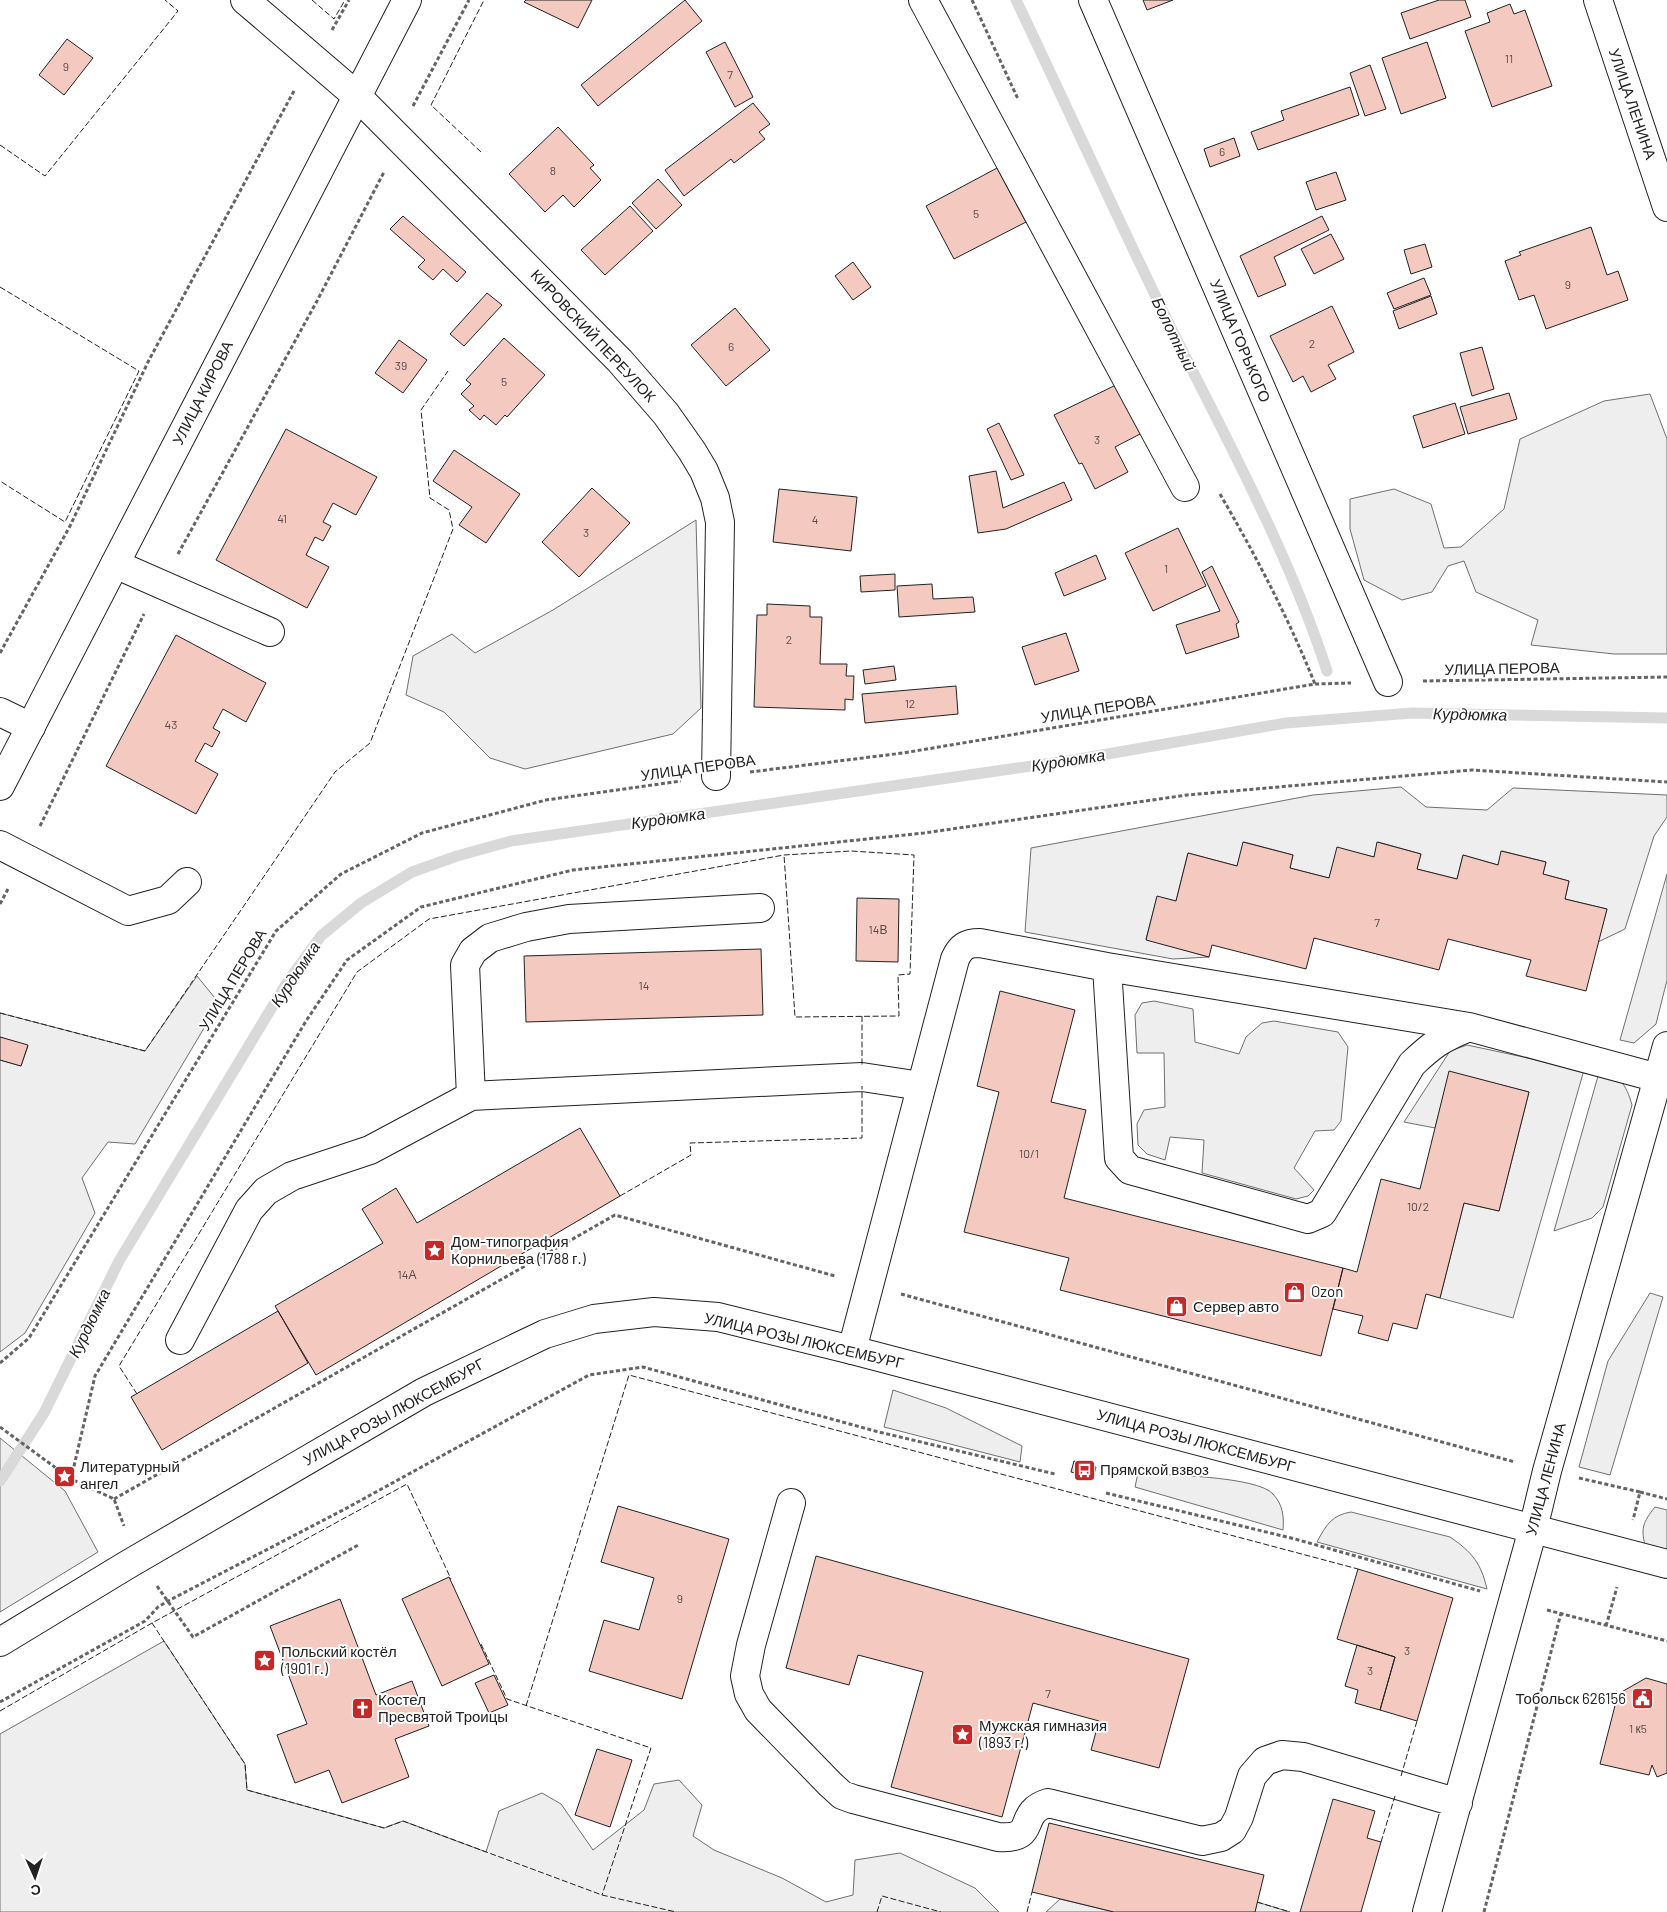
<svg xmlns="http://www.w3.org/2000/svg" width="1667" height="1912" viewBox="0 0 1667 1912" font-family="Barlow,sans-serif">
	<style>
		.green { fill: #eee; stroke: #6f6f6f }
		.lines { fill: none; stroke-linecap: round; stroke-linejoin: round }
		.stream { stroke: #d9d9d9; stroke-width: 11 }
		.building { fill: #f3c9c0; stroke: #222 }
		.minor-casing { stroke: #222; stroke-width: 30 }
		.major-casing { stroke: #222; stroke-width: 30 }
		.path { stroke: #646464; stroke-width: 3; stroke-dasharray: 4 2.5; stroke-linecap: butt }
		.minor { stroke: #fff; stroke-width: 28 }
		.major { stroke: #fff; stroke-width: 28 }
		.fence { stroke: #222; stroke-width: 1; stroke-dasharray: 6 2.5; stroke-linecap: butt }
		.labels { text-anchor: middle; stroke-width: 4; stroke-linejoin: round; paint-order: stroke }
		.number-label { font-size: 12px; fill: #564c4a }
		.street-label { font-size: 15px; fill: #222; stroke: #fff }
		.poi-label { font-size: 15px; fill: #222; stroke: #fff; text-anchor: start }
		.water-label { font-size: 16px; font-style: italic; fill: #222; stroke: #fff }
	</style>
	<rect width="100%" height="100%" fill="#fff"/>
	<path class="green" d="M1650,394L1667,439V654H1614L1531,645L1538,620L1476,592L1464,561L1448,566L1432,592L1402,600L1364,580L1350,529V499L1394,489L1431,504L1444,548L1461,547L1504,509L1520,439L1604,401Z
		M696,520L701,708L673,734L525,769L490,758L444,712L406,695L413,656L452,634L475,653L553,610Z
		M1401,787L1426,807L1487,810L1513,788L1667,795V817L1654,836L1625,929L1598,942L1607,909L1565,899L1569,881L1543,874L1546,862L1502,851L1498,865L1463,855L1457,879L1417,869L1421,854L1378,842L1374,857L1338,848L1329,878L1290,868L1293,855L1244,842L1237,866L1188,853L1176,901L1157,897L1146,939L1209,957L1173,959L1025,932L1031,848L1313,795Z
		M1667,874V980L1656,1024L1634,1043L1620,1040Z
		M197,976L219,1003L135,1144L108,1142L82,1178L95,1213L25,1333L0,1352V1060L21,1066L28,1046L0,1037V1013L145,1051Z
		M1154,1001L1193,1009L1195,1042L1239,1054L1246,1037L1262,1023L1274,1021L1338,1032L1348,1047L1341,1121L1334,1130L1315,1131L1294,1168L1314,1190L1308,1196L1296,1199L1202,1173L1204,1140L1170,1137L1165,1160L1147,1154L1138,1145L1137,1124L1144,1110L1165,1107L1164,1053H1137L1135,1015L1142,1003Z
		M1467,1045L1584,1070L1513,1318L1440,1298L1464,1203L1499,1211L1529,1092L1450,1072L1435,1128L1404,1122L1450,1051Z
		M1600,1069C1620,1076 1626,1084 1632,1105L1603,1207L1592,1218L1554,1231Z
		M1650,1293L1663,1297L1610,1475L1579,1467L1608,1361Z
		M893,1390L946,1408L1022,1446L1020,1462L884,1427Z
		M0,1438L65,1491L98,1552L0,1612Z
		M1138,1473C1165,1475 1257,1476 1273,1494C1283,1505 1284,1516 1283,1530L1135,1487Z
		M1655,1507L1667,1510V1553L1646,1548C1640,1529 1643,1522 1655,1507Z
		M1351,1512L1450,1537C1472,1552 1481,1563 1487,1589L1317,1542C1326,1525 1332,1515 1351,1512Z
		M164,1641L245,1764L247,1790L384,1828L403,1821L486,1852L499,1811L542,1793L561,1804L593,1850L644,1810L654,1784L679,1780L702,1805L693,1836L714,1850L782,1878L826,1902L853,1895L855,1860L900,1853L975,1888L999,1912H0V1734Z
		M1060,1899L1114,1912H1046Z
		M1257,1902L1290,1912H1255Z"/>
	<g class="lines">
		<path class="stream" d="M1016,0C1069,111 1120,224 1174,334C1229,444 1289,554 1327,671
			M0,1481L44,1413L119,1261L286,984L321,936L361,903L412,872L457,856L511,841L1073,760L1286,723L1412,713L1667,718"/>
	</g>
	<path class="building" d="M526,0H592L578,28L524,2Z
		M685,0L702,21L598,106L581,85Z
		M1143,0H1173L1147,10Z
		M1439,0H1465L1471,17L1410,39L1401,13Z
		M1510,4L1514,14L1525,10L1552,86L1492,107L1465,31L1490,22L1487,13Z
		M67,39L93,58L64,95L39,75Z
		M725,42L753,97L735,107L706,52Z
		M1427,42L1446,98L1401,114L1382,58Z
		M1370,65L1386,109L1365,116L1350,73Z
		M1350,87L1359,115L1258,150L1251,132L1284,120L1281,111Z
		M753,103L770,124L759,132L765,139L734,163L731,159L684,196L665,170Z
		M558,127L594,165L590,168L601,180L574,207L563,195L545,212L509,174Z
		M1234,138L1240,156L1210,167L1204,149Z
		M997,168L1026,222L954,259L926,206Z
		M1336,172L1346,200L1316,210L1306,182Z
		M658,179L682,205L656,229L632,203Z
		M630,206L653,231L605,275L581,250Z
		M403,216L466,272L457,282L443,269L433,280L418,267L425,260L390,229Z
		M1322,216L1329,230L1274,257L1286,285L1258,297L1240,256Z
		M1591,227L1607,275L1618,271L1628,300L1546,329L1534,295L1519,300L1505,261L1521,255L1519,252Z
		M1331,234L1344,259L1314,274L1301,249Z
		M1425,244L1432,267L1411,274L1404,250Z
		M853,262L871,287L853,300L835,276Z
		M1424,278L1431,295L1394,309L1387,293Z
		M487,293L502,305L464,346L450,334Z
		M1431,296L1437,314L1399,329L1393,311Z
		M1332,306L1354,352L1328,365L1336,379L1311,392L1303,376L1293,382L1270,336Z
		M735,308L770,350L726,386L691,345Z
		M504,338L545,375L507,417L505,415L496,425L484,415L480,420L469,410L474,406L461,394L471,384L466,380Z
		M399,340L427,360L403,393L375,373Z
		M1482,347L1494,389L1472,396L1460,353Z
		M1118,384L1142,433L1115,447L1128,472L1095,489L1082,463L1079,464L1054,415Z
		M1509,393L1517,419L1468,434L1460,407Z
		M1455,403L1465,434L1423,448L1413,416Z
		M999,423L1024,475L1011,480L987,429Z
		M286,429L377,477L356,515L333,503L323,522L331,526L323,541L315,537L306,555L329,567L307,608L216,560Z
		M454,450L520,494L486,543L459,525L472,507L433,481Z
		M996,471L1003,508L1064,482L1072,500L1006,529L978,533L969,476Z
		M592,488L630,523L579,577L542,542Z
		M779,489L857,497L851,551L773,542Z
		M1178,528L1206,586L1153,611L1125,553Z
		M1096,555L1106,579L1064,596L1055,573Z
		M1212,566L1239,622L1236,624L1239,637L1186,654L1176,625L1220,611L1202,572Z
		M895,574V590L861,592L860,576Z
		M932,584L933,599L973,597L975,612L899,617L897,586Z
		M767,604L810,606V617H822L820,664H847L846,676H854L853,700L845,699V710L754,707L757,615H767Z
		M1066,633L1079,671L1035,685L1022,647Z
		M176,635L266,683L246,722L223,709L213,728L220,732L212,747L205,743L195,761L218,774L196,814L106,766Z
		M894,666L896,680L865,684L863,670Z
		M956,686L958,714L865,723L862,694Z
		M1243,842L1293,855L1290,868L1329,878L1337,847L1374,857L1377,842L1421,854L1417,869L1457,879L1463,855L1498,865L1501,851L1546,862L1543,874L1569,881L1565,899L1607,909L1586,991L1526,976L1531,960L1448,939L1439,970L1314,938L1306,969L1212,945L1209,957L1146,940L1157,896L1176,901L1188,853L1237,866Z
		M857,898L899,899L898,962L856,961Z
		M761,949L763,1015L526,1022L524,956Z
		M1000,991L1075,1010L1051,1102L1086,1110L1064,1198L1343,1268L1321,1356L1060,1290L1069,1258L964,1232L999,1092L977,1086Z
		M0,1037L28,1045L21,1066L0,1060Z
		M1449,1071L1529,1092L1499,1211L1464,1203L1440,1298L1426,1294L1417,1329L1393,1323L1388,1341L1358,1333L1363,1316L1333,1309L1343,1268L1357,1272L1381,1179L1420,1189Z
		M580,1128L620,1196L316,1375L275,1306L383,1243L362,1209L396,1188L417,1223Z
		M278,1311L308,1363L162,1450L131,1397Z
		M1074,1461L1096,1467L1093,1478L1071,1472Z
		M618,1506L729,1539L682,1699L589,1671L604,1620L639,1630L654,1578L601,1562Z
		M816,1556L1189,1659L1159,1768L1091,1750L1099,1721L1033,1703L1002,1817L891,1787L923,1672L858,1655L849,1685L786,1668Z
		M1358,1569L1453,1598L1417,1721L1380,1710L1395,1657L1337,1639Z
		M449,1577L489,1664L442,1686L402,1599Z
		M340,1599L376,1695L412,1681L429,1726L395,1739L409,1777L342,1803L329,1770L295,1783L277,1735L307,1724L270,1626Z
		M1357,1645L1395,1657L1380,1710L1355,1703L1358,1690L1345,1686Z
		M494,1675L508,1705L489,1713L475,1683Z
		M1646,1678L1667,1684V1773L1657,1777L1652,1765L1649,1775L1600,1764L1618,1694Z
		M597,1749L632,1760L610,1827L575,1815Z
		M1333,1799L1375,1811L1367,1838L1381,1842L1361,1912H1300Z
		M1049,1823L1264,1875L1255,1912H1114L1032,1892Z"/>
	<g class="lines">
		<defs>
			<path id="minor" d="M245,0L357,96L620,361L666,414L692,451L704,471L715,498L720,522L716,776
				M923,0L1185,487
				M1093,0L1388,682
				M115,564L270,632
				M0,712L31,727
				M0,845L128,911L168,900L187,882
				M1107,967L1119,1158L1130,1170L1308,1219L1322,1213L1412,1064C1433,1044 1442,1038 1469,1027
				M471,1096L465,965L473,951L490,938L526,927L569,919L760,908
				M180,1340L249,1210L266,1191L292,1176L370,1150L471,1096L862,1077L921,1086
				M852,1350L955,959C961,946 967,943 980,943L1107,967L1469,1027L1658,1078
				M791,1503L751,1645L745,1676L749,1694L758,1710L830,1784L842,1795L853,1799L998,1837C1040,1840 1015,1813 1048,1803L1202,1841L1221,1837L1232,1830L1239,1817L1252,1776L1265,1761L1282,1755L1303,1757L1458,1803
				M1427,1912L1533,1529"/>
			<path id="major" d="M1598,0L1667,207
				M0,786L407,0
				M1533,1529L1547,1471L1667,1046
				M0,1642L127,1565L424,1392L545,1334L594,1319L654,1312L718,1317L852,1350L1667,1564"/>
		</defs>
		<use href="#minor" class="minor-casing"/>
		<use href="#major" class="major-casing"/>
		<path class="path" d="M972,0L1018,99
			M332,30L349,0
			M413,106L469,0
			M1220,494C1256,556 1288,617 1315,684
			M178,554L317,301L384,172
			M0,653L70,526L149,360L295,89
			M1423,681L1667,677
			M750,772L903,753L1315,684L1351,683
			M40,826L144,614
			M0,904L8,889
			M901,1294L1515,1462
			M0,1363L29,1338L276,931L341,874L422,833L546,800L681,781
			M0,1427L71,1479L114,1499L124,1526
			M1579,1478L1640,1492L1633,1520
			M71,1479L95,1376L306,1021L347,960L421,907L573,870L924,833L1187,795L1472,770L1667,782
			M1640,1492L1667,1499
			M1106,1493L1295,1539L1480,1591
			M114,1499L615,1215L835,1276
			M157,1586L193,1637L360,1544
			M1547,1610L1667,1641
			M1606,1626L1617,1587
			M0,1702L145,1621L158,1607L168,1601L345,1509L589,1375L643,1367L875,1431L1055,1474
			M1484,1912L1561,1613"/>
		<use href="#minor" class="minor"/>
		<use href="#major" class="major"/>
		<path class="fence" d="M312,0L334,19L345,0
			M0,145L45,176L178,11L165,0
			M481,152L431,105L484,0
			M0,287L139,371L65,522L0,481
			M0,1013L145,1051L335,772L370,743L453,529L449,510L430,498L421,410L448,371
			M862,1016V1066
			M620,1196L691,1155L690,1143L862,1138V1086
			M137,1394L119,1366L357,972L429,919L784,855L851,851L914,855L910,974L898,975L899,1016L795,1017L784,855
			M152,1623L245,1764L247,1790L384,1828L403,1821L602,1895L676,1912
			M481,1644L507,1699L651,1748L602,1895
			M526,1706L629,1375L1358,1569
			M0,1711L152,1623L407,1484L451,1579
			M1401,1776L1417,1721
			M1381,1842L1395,1796
			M1257,1902L1290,1912
			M877,1912L882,1896L941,1912
			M1027,1912L1032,1892"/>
	</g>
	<defs>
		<symbol id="sight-square" viewBox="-11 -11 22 22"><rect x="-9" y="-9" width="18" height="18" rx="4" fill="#c62828" stroke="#fff"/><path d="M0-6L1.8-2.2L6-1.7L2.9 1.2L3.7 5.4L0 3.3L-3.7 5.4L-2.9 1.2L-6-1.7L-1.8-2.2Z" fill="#fff"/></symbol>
		<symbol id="shop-square" viewBox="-11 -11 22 22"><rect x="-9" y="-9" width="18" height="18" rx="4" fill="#c62828" stroke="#fff"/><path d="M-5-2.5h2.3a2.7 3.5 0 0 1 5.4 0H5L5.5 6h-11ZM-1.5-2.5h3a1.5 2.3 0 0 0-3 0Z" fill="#fff"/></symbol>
		<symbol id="bus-square" viewBox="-11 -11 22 22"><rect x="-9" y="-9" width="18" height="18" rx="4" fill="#c62828" stroke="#fff"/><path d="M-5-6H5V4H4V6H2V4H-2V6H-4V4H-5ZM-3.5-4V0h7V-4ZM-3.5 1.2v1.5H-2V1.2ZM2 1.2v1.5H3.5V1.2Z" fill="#fff"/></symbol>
		<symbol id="civic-square" viewBox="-11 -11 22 22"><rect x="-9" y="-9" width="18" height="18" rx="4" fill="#c62828" stroke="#fff"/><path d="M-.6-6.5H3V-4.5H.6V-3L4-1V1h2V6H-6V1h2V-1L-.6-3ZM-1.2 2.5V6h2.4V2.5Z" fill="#fff"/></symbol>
		<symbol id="church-square" viewBox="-11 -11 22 22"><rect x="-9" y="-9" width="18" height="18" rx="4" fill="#c62828" stroke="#fff"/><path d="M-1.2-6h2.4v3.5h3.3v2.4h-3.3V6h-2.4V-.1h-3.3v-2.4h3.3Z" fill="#fff"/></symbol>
	</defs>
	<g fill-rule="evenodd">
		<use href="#sight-square" x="422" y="1238" width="25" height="25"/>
		<use href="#shop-square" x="1282" y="1280" width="25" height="25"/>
		<use href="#shop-square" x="1164" y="1294" width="25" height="25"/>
		<use href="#bus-square" x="1072" y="1458" width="25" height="25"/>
		<use href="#sight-square" x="52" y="1464" width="25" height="25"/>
		<use href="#sight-square" x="252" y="1648" width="25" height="25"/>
		<use href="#civic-square" x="1630" y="1686" width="25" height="25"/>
		<use href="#church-square" x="350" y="1696" width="25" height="25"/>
		<use href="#sight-square" x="950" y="1722" width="25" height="25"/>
	</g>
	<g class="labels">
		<g class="number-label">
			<text x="1509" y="63">11</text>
			<text x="66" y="71">9</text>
			<text x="730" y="79">7</text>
			<text x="1222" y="156">6</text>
			<text x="553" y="175">8</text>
			<text x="976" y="218">5</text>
			<text x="1568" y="289">9</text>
			<text x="1312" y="348">2</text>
			<text x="731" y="351">6</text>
			<text x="401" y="370">39</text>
			<text x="504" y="386">5</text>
			<text x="1097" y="444">3</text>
			<text x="282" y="523">41</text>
			<text x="815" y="524">4</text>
			<text x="586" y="537">3</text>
			<text x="1166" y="573">1</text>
			<text x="789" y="644">2</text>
			<text x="910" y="708">12</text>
			<text x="171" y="729">43</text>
			<text x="1377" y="927">7</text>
			<text x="878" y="934">14В</text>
			<text x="644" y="990">14</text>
			<text x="1029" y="1158">10/1</text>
			<text x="1418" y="1211">10/2</text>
			<text x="407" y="1279">14А</text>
			<text x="680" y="1603">9</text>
			<text x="1407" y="1655">3</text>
			<text x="1370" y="1675">3</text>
			<text x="1048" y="1698">7</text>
			<text x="1638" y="1733">1 к5</text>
		</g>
		<g class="street-label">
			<text transform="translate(1632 104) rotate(71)" y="5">УЛИЦА ЛЕНИНА</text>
			<text transform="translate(593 336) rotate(47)" y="5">КИРОВСКИЙ ПЕРЕУЛОК</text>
			<text transform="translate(1240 341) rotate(67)" y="5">УЛИЦА ГОРЬКОГО</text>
			<text transform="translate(203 393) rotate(-63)" y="5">УЛИЦА КИРОВА</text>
			<text transform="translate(1502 669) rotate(-1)" y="5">УЛИЦА ПЕРОВА</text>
			<text transform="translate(1098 709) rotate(-9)" y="5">УЛИЦА ПЕРОВА</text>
			<text transform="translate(698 768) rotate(-8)" y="5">УЛИЦА ПЕРОВА</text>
			<text transform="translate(233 980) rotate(-59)" y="5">УЛИЦА ПЕРОВА</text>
			<text transform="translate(804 1341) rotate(13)" y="5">УЛИЦА РОЗЫ ЛЮКСЕМБУРГ</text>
			<text transform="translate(394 1412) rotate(-29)" y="5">УЛИЦА РОЗЫ ЛЮКСЕМБУРГ</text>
			<text transform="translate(1196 1441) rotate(15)" y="5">УЛИЦА РОЗЫ ЛЮКСЕМБУРГ</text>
			<text transform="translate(1546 1479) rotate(-75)" y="5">УЛИЦА ЛЕНИНА</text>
		</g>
		<g class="poi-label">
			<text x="451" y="1247">Дом-типография<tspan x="451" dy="17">Корнильева (1788 г.)</tspan></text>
			<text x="1311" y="1297">Ozon</text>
			<text x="1193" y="1312">Сервер авто</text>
			<text x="80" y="1472">Литературный<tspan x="80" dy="17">ангел</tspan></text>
			<text x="1100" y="1475">Прямской взвоз</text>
			<text x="281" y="1657">Польский костёл<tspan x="281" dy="17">(1901 г.)</tspan></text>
			<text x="1626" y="1704" text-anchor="end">Тобольск 626156</text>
			<text x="378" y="1705">Костел<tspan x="378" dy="17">Пресвятой Троицы</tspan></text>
			<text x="979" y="1731">Мужская гимназия<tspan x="979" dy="17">(1893 г.)</tspan></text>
		</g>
		<g class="water-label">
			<text transform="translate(1174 334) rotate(64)" y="6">Болотный</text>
			<text transform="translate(1470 714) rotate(1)" y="6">Курдюмка</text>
			<text transform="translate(1068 760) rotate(-9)" y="6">Курдюмка</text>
			<text transform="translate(668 818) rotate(-8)" y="6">Курдюмка</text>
			<text transform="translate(295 974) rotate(-56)" y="6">Курдюмка</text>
			<text transform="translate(89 1323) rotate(-64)" y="6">Курдюмка</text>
		</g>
	</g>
	<g transform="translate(35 1877) rotate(177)" stroke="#ffffff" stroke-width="4" paint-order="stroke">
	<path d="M0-4L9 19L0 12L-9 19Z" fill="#222222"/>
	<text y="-8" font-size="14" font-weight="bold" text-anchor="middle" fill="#222222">С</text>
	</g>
</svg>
